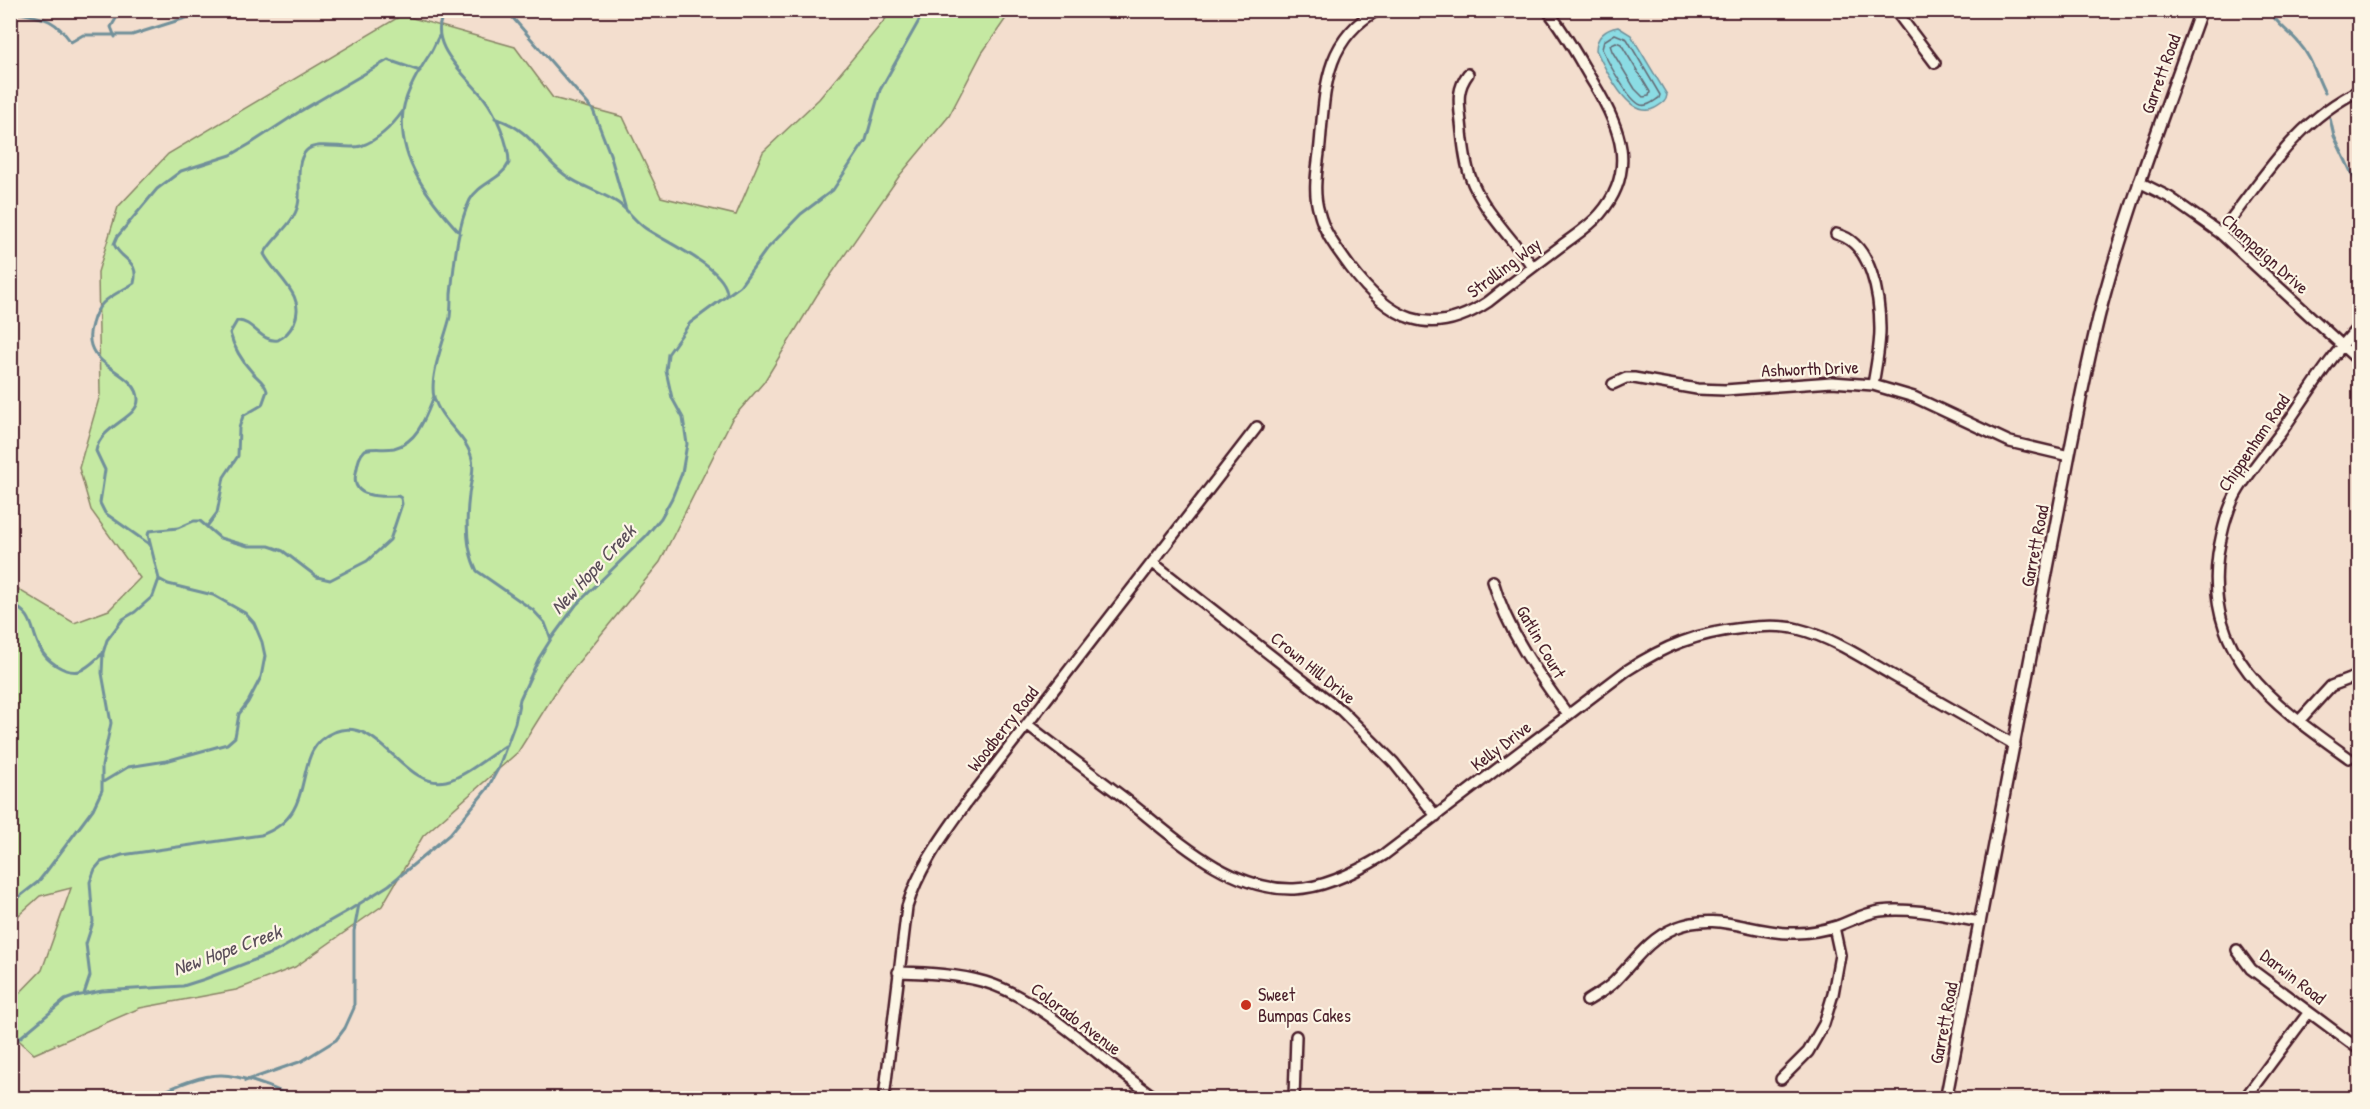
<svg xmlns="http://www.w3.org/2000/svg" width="2370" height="1109" viewBox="0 0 2370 1109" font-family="'Patrick Hand',sans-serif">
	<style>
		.green { fill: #c5e9a2; stroke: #888466; stroke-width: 1.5 }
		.water { fill: #8bdce4; stroke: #71909a; stroke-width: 1.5 }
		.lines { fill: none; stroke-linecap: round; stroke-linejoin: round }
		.shore { stroke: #646b75; stroke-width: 1.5 }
		.stream { stroke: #71909a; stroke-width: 3 }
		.minor-casing { stroke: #4a1f2b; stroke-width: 14 }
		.tertiary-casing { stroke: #4a1f2b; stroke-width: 15 }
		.minor { stroke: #fcf5e5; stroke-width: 9 }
		.tertiary { stroke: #fcf5e5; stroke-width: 10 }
		.poi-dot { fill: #c8321e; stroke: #fcf5e5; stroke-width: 2 }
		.labels { text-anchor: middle; stroke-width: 4.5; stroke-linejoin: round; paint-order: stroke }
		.street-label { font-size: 18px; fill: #4a1f2b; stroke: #fcf5e5 }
		.poi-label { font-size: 18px; fill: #4a1f2b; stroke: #fcf5e5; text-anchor: start }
		.water-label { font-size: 20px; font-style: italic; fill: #5a4e59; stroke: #fcf5e5 }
	</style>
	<rect width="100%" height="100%" fill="#f3dece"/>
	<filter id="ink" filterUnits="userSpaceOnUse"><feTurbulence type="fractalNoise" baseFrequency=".0167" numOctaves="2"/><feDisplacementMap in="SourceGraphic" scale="12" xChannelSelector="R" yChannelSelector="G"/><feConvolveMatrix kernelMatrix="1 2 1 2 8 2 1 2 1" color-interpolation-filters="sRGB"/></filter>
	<g filter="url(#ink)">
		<path class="green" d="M892,11H1011L982,53L949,116L900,175L817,295L764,382L732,419L660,562L560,685L518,752L423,836L382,906L295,967L236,990L140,1008L34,1054L11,1033V1002L42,970L71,888L40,896L11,922V585L74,623L109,610L140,578L91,510L79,468L100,395L98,272L118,207L168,154L402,15L515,47L553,98L623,117L661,197L736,215L763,152L819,99Z"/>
		<path class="water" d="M1618,27L1631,35L1667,95C1666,103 1661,104 1655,108C1630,122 1605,69 1596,50C1596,37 1605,29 1618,27Z"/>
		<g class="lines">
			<path class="shore" d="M1615,34L1627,39L1660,95L1659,98C1654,101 1648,107 1641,105C1629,101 1608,62 1602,49L1604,41Z
				M1616,42L1621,44L1650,92L1649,96L1643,97L1635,89L1612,51L1610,45Z"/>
			<path class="stream" d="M446,10C423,42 466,75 484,98C496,113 509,144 509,163C501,180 479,183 470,200C457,226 454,266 451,294C451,302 451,309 450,317C445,338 429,376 434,397C440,421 467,436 472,459C475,471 470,483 469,495C466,519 466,550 477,571L533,610L545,623L551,639
				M506,10L593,110L610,154L626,210
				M2269,10C2276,24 2289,31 2298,42C2312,57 2316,76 2325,93
				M10,11C40,18 52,15 71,42L83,35H132L211,10
				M439,36C436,41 434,47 431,52C420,69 406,91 403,111C397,160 430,200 460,233
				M115,37L111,27L121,10
				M495,118C534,131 537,154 565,175C581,187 602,192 618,203C628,210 635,221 645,228C665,242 729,269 727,296
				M2330,118L2334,136L2360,191
				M208,525L217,513L224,477L238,456L239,428L243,416L262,405L267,391C265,382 258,379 252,372C242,361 234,348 230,333L237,321C253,320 261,343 278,340C286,336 290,331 294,323C307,295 276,277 264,254C273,237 294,224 298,205C302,189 294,164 306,151C316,140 346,150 361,146C378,140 393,125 403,111
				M149,544L105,513L100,503L105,470L96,451C100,426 138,418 138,400C139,370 77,368 92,324C94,316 97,309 103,303C111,295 124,290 134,283C140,260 121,261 114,244L117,237L157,189L181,171L231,155L250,144L299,112L388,60L420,71
				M10,604C35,614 30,629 40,648C46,661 65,674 79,671C88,668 95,660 102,654
				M103,782L128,767L166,761L227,744L235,737L239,714L248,702L261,677L265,656L262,642L254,623L245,613L213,595L168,584L159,579
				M10,904L38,882L46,872L93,809L102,790V766L111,723L102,673L103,653L107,640L123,619L135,612L153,596L159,579L148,535L149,531L178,528L194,521H200L220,538L248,546H269L275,548L283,551L317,577L330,580L367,561L390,540L402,504L401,498L398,496C380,497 350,498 356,473C358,464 358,457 365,450C374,447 384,450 394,448C418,442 426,416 434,396
				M84,994L90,976L86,944L93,922L90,882L95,869L101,862L122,855L261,835C323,813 287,751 334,732C380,714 403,790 446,781C464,777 488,757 505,746
				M10,1046L65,1000L76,996L102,991L183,986L205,979L275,952L351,909L389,885L450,834L487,789L498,769L515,723L520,699L539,658L551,639L576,605L646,536L661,518L672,498L682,473L687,444L683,418L672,398L666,371L668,354L690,323L740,286L766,250L801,214L833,190L866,140L880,90L925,10
				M245,1081L302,1061L336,1040L345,1028L354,1008V931L359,904
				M149,1098C170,1089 197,1075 221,1075C239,1075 277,1088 292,1098"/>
			<defs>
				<path id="minor" d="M1378,10C1324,40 1325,90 1320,144C1318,166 1312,190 1319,212C1324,233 1337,249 1350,267C1388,318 1429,341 1488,302C1512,283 1537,264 1561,246C1574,236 1589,227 1600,214C1638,170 1620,127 1594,84C1579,59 1565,32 1547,10
					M1895,10L1935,63
					M1468,74C1456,90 1459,103 1461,122C1463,140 1464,159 1470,176C1481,208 1513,240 1533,267
					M2139,182L2169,197L2220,233L2360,362
					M2220,233C2264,178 2294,122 2360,90
					M1836,234C1872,242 1880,298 1880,329C1880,348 1876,366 1873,385
					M1613,384L1626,378H1634L1697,389L1725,390L1832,382L1873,385L1914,397L2010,442L2069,456
					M1153,563L1342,711L1394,763L1436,816
					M1493,581C1507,631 1538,674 1568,715
					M2299,721L2331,686L2360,675
					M1028,725C1059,749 1091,773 1123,797C1172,835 1227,891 1294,889C1325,888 1358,871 1384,855L1626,671C1666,645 1697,633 1744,628C1762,626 1781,625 1798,629C1831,637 1863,658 1892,675C1933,698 1974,722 2015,745
					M2349,758C2275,705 2204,657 2218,554C2222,532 2227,508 2239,489C2252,469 2268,450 2282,431C2307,395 2330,357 2360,325
					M2237,950L2251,969L2360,1050
					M898,972C927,973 958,974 985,982C1043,999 1105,1064 1156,1098
					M1587,1001C1596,995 1606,990 1614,982C1633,963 1648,939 1675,928C1718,910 1754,935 1796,933C1810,933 1824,930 1837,926C1851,921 1865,913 1880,911C1913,907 1947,916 1980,922
					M1781,1079L1808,1052L1824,1024L1833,994L1840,955L1834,927
					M884,1098L907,907C919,867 943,836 967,802L1257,427
					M1294,1098L1296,1036
					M2245,1098L2309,1012"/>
				<path id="tertiary" d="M1946,1098L2069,456C2079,405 2089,354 2102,304C2129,204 2166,108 2201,10"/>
			</defs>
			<use href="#minor" class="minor-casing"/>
			<use href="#tertiary" class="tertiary-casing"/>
			<use href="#minor" class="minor"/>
			<use href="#tertiary" class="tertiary"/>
		</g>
	</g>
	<circle class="poi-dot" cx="1246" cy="1005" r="6"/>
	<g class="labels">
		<g class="street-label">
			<text transform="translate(2161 74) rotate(-70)" y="6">Garrett Road</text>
			<text transform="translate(2265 254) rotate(42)" y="6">Champaign Drive</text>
			<text transform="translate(1504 268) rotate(-37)" y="6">Strolling Way</text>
			<text transform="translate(1810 369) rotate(-2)" y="6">Ashworth Drive</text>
			<text transform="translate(2254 443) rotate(-56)" y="6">Chippenham Road</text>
			<text transform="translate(2035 546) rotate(-79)" y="6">Garrett Road</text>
			<text transform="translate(1541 642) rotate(60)" y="6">Gatlin Court</text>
			<text transform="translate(1313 668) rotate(39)" y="6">Crown Hill Drive</text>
			<text transform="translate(1003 729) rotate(-52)" y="6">Woodberry Road</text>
			<text transform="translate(1501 746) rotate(-37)" y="6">Kelly Drive</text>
			<text transform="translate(2293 977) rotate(38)" y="6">Darwin Road</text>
			<text transform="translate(1076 1019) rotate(37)" y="6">Colorado Avenue</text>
			<text transform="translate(1944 1023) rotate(-79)" y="6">Garrett Road</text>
		</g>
		<g class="poi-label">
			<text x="1258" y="1001">Sweet<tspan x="1258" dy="21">Bumpas Cakes</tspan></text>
		</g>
		<g class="water-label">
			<text transform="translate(593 569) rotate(-47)" y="7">New Hope Creek</text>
			<text transform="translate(227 950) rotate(-20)" y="7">New Hope Creek</text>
		</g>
	</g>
	<rect width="2370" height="1109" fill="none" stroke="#fcf5e5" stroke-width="36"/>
	<rect x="18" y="18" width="2334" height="1073" fill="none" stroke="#4a1f2b" stroke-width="2" filter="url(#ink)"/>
</svg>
